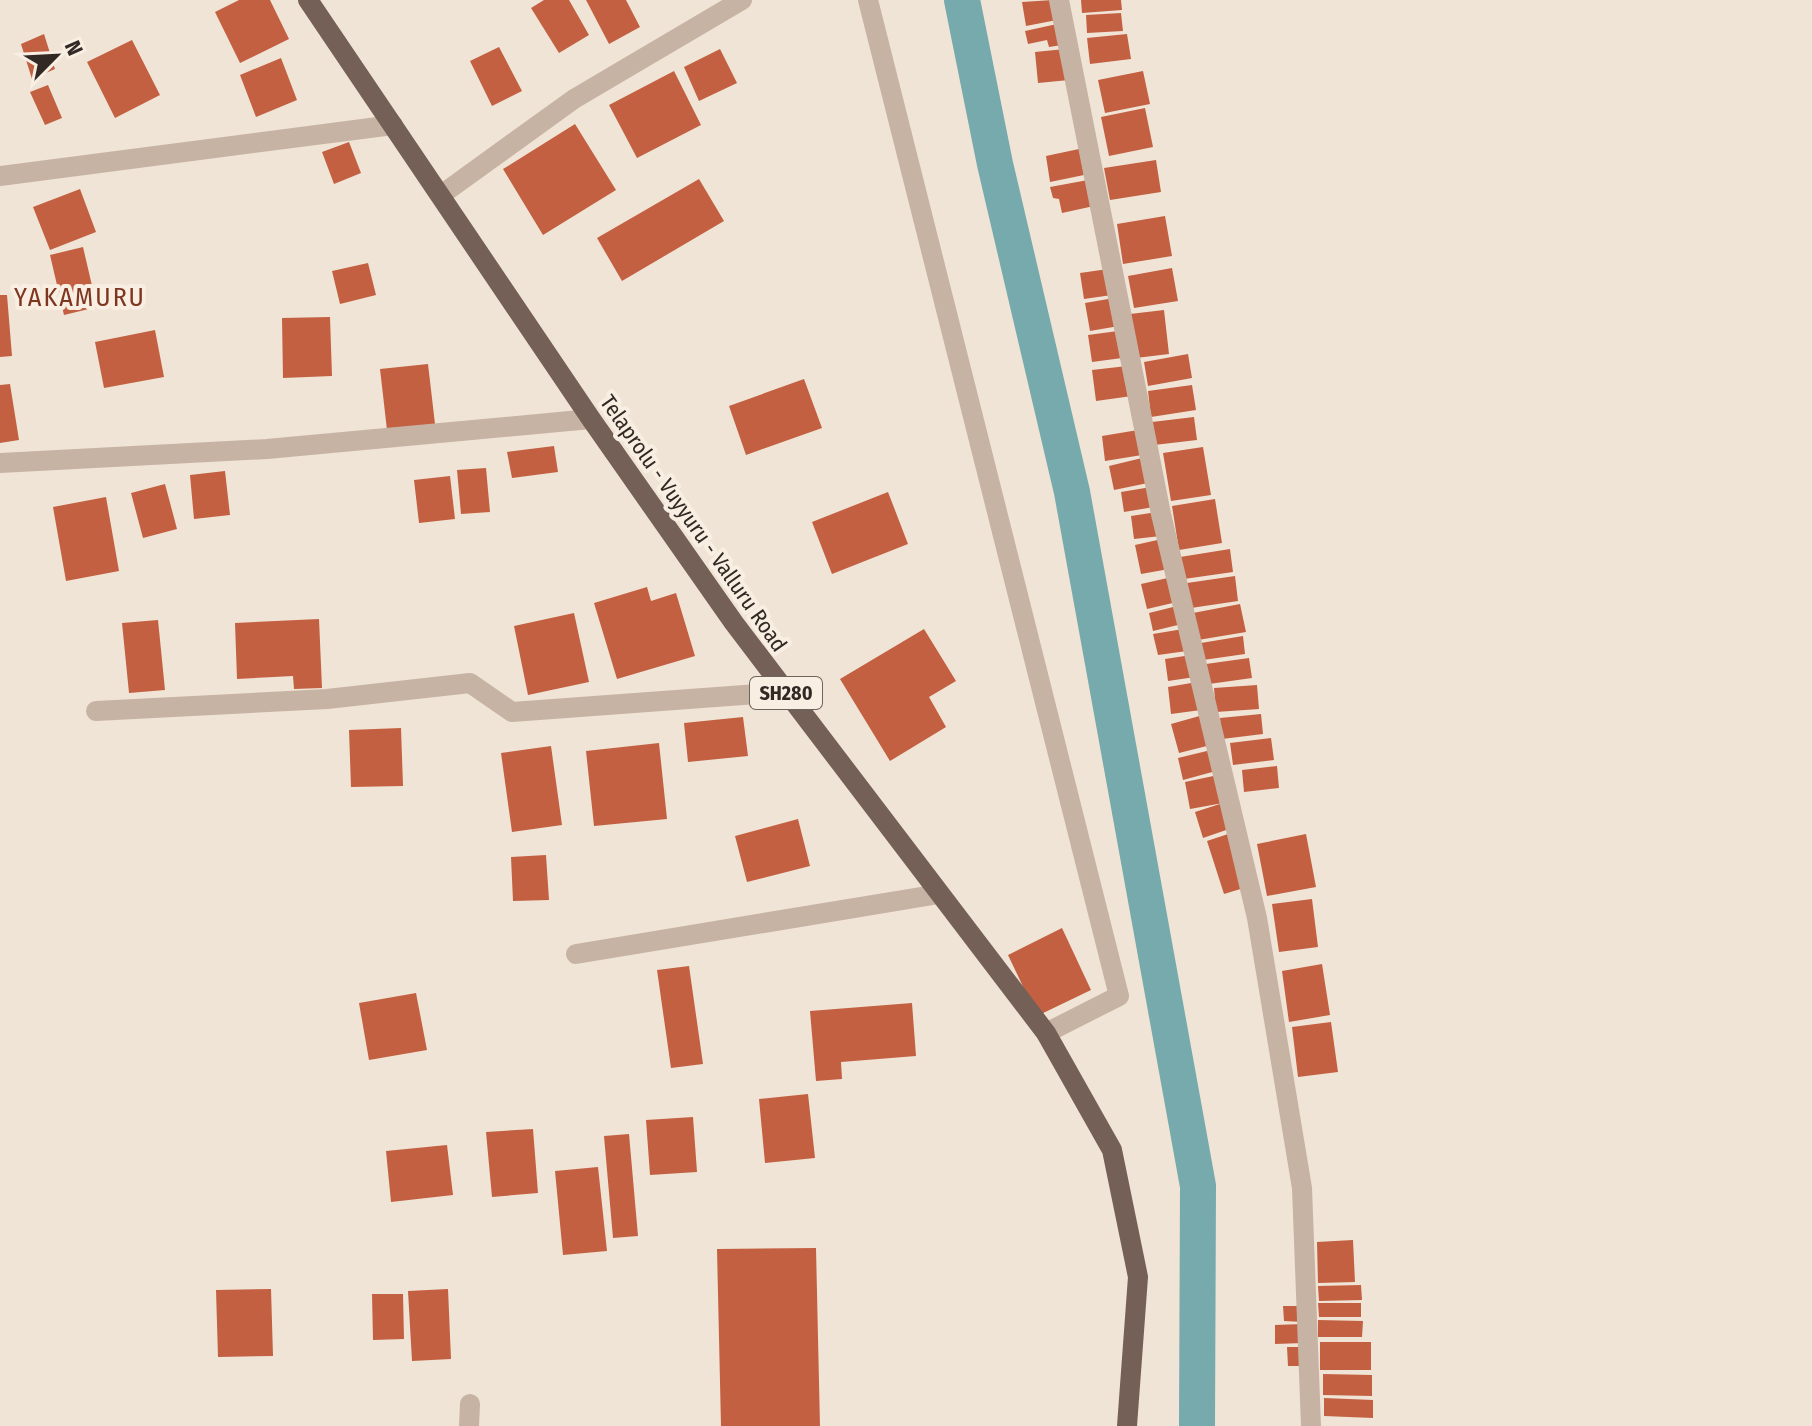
<svg xmlns="http://www.w3.org/2000/svg" width="1812" height="1426" viewBox="0 0 1812 1426" font-family="'Fira Sans Condensed',sans-serif">
	<style>
		.lines { fill: none; stroke-linecap: round; stroke-linejoin: round }
		.canal { stroke: #76aaac; stroke-width: 36 }
		.building { fill: #c36041 }
		.minor { stroke: #c7b3a3; stroke-width: 20 }
		.primary { stroke: #746056; stroke-width: 20 }
		.labels { text-anchor: middle; stroke-width: 8; stroke-linejoin: round; paint-order: stroke }
		.shield { fill: #f8eee2; stroke: #6d645e; stroke-width: 2 }
		.shield-label { font-size: 20px; font-weight: bold; fill: #322925 }
		.street-label { font-size: 22px; fill: #322925; stroke: #f8eee2 }
		.quarter-label { font-size: 26px; letter-spacing: 2px; fill: #7f3620; stroke: #f8eee2 }
	</style>
	<rect width="100%" height="100%" fill="#f0e4d6"/>
	<g class="lines">
		<path class="canal" d="M962,0L995,164L1072,492L1198,1186L1197,1426"/>
	</g>
	<path class="building" d="M239,0H270L289,39L240,63L215,12Z
		M544,0H569L589,35L559,53L531,8Z
		M586,0H626L640,27L609,44Z
		M1053,0L1057,20L1026,26L1022,2Z
		M1081,0H1121L1122,10L1082,13Z
		M1121,13L1123,31L1087,33L1086,15Z
		M1057,24L1062,45L1049,47L1047,40L1028,44L1025,31Z
		M44,34L55,69L32,79L21,44Z
		M1127,34L1131,59L1090,64L1087,38Z
		M132,40L160,95L115,118L87,62Z
		M499,47L522,91L492,106L470,61Z
		M720,49L737,83L699,101L684,67Z
		M1065,49L1069,80L1038,83L1035,52Z
		M281,58L297,100L256,117L240,75Z
		M674,71L701,125L637,158L609,105Z
		M1143,71L1150,104L1105,113L1098,80Z
		M48,85L62,118L45,125L30,92Z
		M1145,108L1153,147L1109,156L1101,117Z
		M575,124L616,190L543,235L503,169Z
		M349,142L361,173L334,184L322,152Z
		M1079,149L1084,175L1050,182L1046,156Z
		M1156,160L1161,192L1110,200L1104,168Z
		M699,179L724,221L622,281L597,238Z
		M1088,180L1094,206L1062,213L1059,199L1053,198L1050,187Z
		M80,189L96,232L50,250L33,207Z
		M1165,216L1172,256L1123,264L1117,224Z
		M83,247L97,307L64,315L50,255Z
		M368,263L376,295L340,304L332,271Z
		M1172,268L1178,301L1134,308L1128,276Z
		M1108,269L1112,295L1084,299L1080,273Z
		M0,295H7L12,356L0,357Z
		M1114,298L1119,326L1090,331L1085,303Z
		M1164,310L1169,354L1136,358L1130,314Z
		M330,317L332,376L283,378L282,318Z
		M155,330L164,377L104,388L95,342Z
		M1118,331L1122,358L1092,362L1088,335Z
		M1188,354L1192,378L1148,386L1144,362Z
		M428,364L435,424L387,430L380,369Z
		M1127,366L1132,396L1096,401L1092,370Z
		M804,379L822,428L746,455L729,406Z
		M10,384L19,440L0,443V385Z
		M1192,385L1196,410L1151,417L1148,391Z
		M1194,417L1197,440L1154,445L1152,422Z
		M1138,430L1142,455L1105,461L1102,436Z
		M554,446L558,472L512,478L507,452Z
		M1203,447L1211,495L1171,501L1163,453Z
		M1142,458L1148,483L1114,490L1109,466Z
		M486,468L490,512L461,514L457,470Z
		M225,471L230,515L194,519L190,475Z
		M450,476L455,519L419,523L414,480Z
		M165,484L177,529L143,538L131,493Z
		M1151,487L1154,507L1124,512L1121,492Z
		M888,492L908,544L832,574L812,522Z
		M106,497L119,571L66,581L53,507Z
		M1215,499L1222,543L1179,550L1172,506Z
		M1157,512L1161,536L1134,539L1131,516Z
		M1162,539L1169,569L1141,574L1135,545Z
		M1230,549L1233,572L1184,579L1180,557Z
		M1235,576L1238,601L1191,608L1187,583Z
		M1172,577L1177,602L1147,609L1141,584Z
		M647,587L651,601L676,593L695,656L617,679L594,603Z
		M1240,604L1246,632L1198,640L1193,613Z
		M1177,606L1182,624L1153,631L1149,613Z
		M574,613L589,682L528,695L514,626Z
		M319,619L322,688L294,689L293,676L237,679L235,623Z
		M158,620L165,690L129,693L122,623Z
		M924,629L956,681L929,697L946,727L890,761L840,679Z
		M1183,629L1187,651L1158,655L1153,634Z
		M1243,636L1245,654L1203,660L1201,643Z
		M1191,655L1195,677L1168,681L1165,659Z
		M1249,658L1252,678L1209,684L1206,664Z
		M1197,682L1201,710L1171,714L1168,687Z
		M1257,685L1259,709L1216,712L1214,688Z
		M1261,714L1263,734L1222,739L1220,718Z
		M1203,715L1211,745L1179,753L1171,724Z
		M743,717L748,756L688,762L684,723Z
		M401,728L403,786L351,787L349,730Z
		M1271,738L1274,760L1233,765L1230,743Z
		M659,743L667,819L594,826L586,751Z
		M551,746L562,825L512,832L501,753Z
		M1211,750L1216,771L1183,780L1178,758Z
		M1277,766L1279,788L1244,792L1242,770Z
		M1218,775L1232,828L1203,838L1195,812L1223,803L1190,809L1185,782Z
		M798,819L810,866L747,882L735,836Z
		M1231,833L1247,887L1224,894L1207,841Z
		M1306,834L1316,887L1267,896L1257,844Z
		M546,855L549,900L513,901L511,857Z
		M1312,899L1318,947L1279,952L1272,904Z
		M1062,928L1091,990L1037,1016L1008,955Z
		M1322,964L1330,1015L1289,1022L1282,971Z
		M689,966L703,1064L671,1068L657,970Z
		M416,993L427,1050L369,1060L359,1003Z
		M912,1003L916,1056L841,1062L842,1079L816,1081L810,1011Z
		M1331,1022L1338,1072L1298,1077L1292,1027Z
		M808,1094L815,1158L765,1163L759,1099Z
		M693,1117L697,1172L650,1175L646,1120Z
		M533,1129L538,1193L492,1197L486,1132Z
		M629,1134L638,1236L613,1238L604,1136Z
		M447,1145L453,1195L391,1202L386,1151Z
		M598,1167L607,1251L563,1255L555,1171Z
		M1353,1240L1355,1282L1318,1283L1317,1242Z
		M816,1248L820,1426H721L717,1249Z
		M1361,1285L1362,1300L1319,1301L1318,1286Z
		M271,1289L273,1356L218,1357L216,1290Z
		M448,1289L451,1359L412,1361L408,1291Z
		M372,1294H403L404,1339L373,1340Z
		M1318,1303H1361V1317H1319Z
		M1283,1306H1303V1322L1284,1321Z
		M1318,1320L1363,1321L1362,1337H1318Z
		M1303,1324L1304,1343L1275,1344V1325Z
		M1320,1342H1371V1370H1320Z
		M1287,1347H1303L1304,1366H1288Z
		M1323,1374L1372,1375V1396L1323,1395Z
		M1324,1398L1373,1400V1418L1324,1416Z"/>
	<g class="lines">
		<path class="minor" d="M868,0L1119,996L1046,1033
			M1059,0L1161,514L1257,918L1302,1188L1311,1426
			M0,176L393,125
			M441,195L574,99L742,0
			M0,463L267,449L591,419
			M96,711L327,699L470,683L512,712L785,692
			M576,954L939,894
			M469,1426L470,1404"/>
		<path class="primary" d="M308,0L591,419L734,623L1046,1033L1112,1150L1138,1277L1127,1426"/>
	</g>
	<g class="labels">
		<rect class="shield" x="750" y="677" width="72" height="32" rx="6"/>
		<g class="shield-label">
			<text x="786" y="700">SH280</text>
		</g>
		<g class="street-label">
			<text transform="translate(694 523) rotate(55)" y="8">Telaprolu - Vuyyuru - Valluru Road</text>
		</g>
		<g class="quarter-label">
			<text x="80" y="306">YAKAMURU</text>
		</g>
	</g>
	<g transform="translate(56 56) rotate(66)" stroke="#f8eee2" stroke-width="6" paint-order="stroke">
	<path d="M0-6L14 30L0 20L-14 30Z" fill="#322925"/>
	<text y="-12" font-size="22" font-weight="bold" text-anchor="middle" fill="#322925">N</text>
	</g>
</svg>
